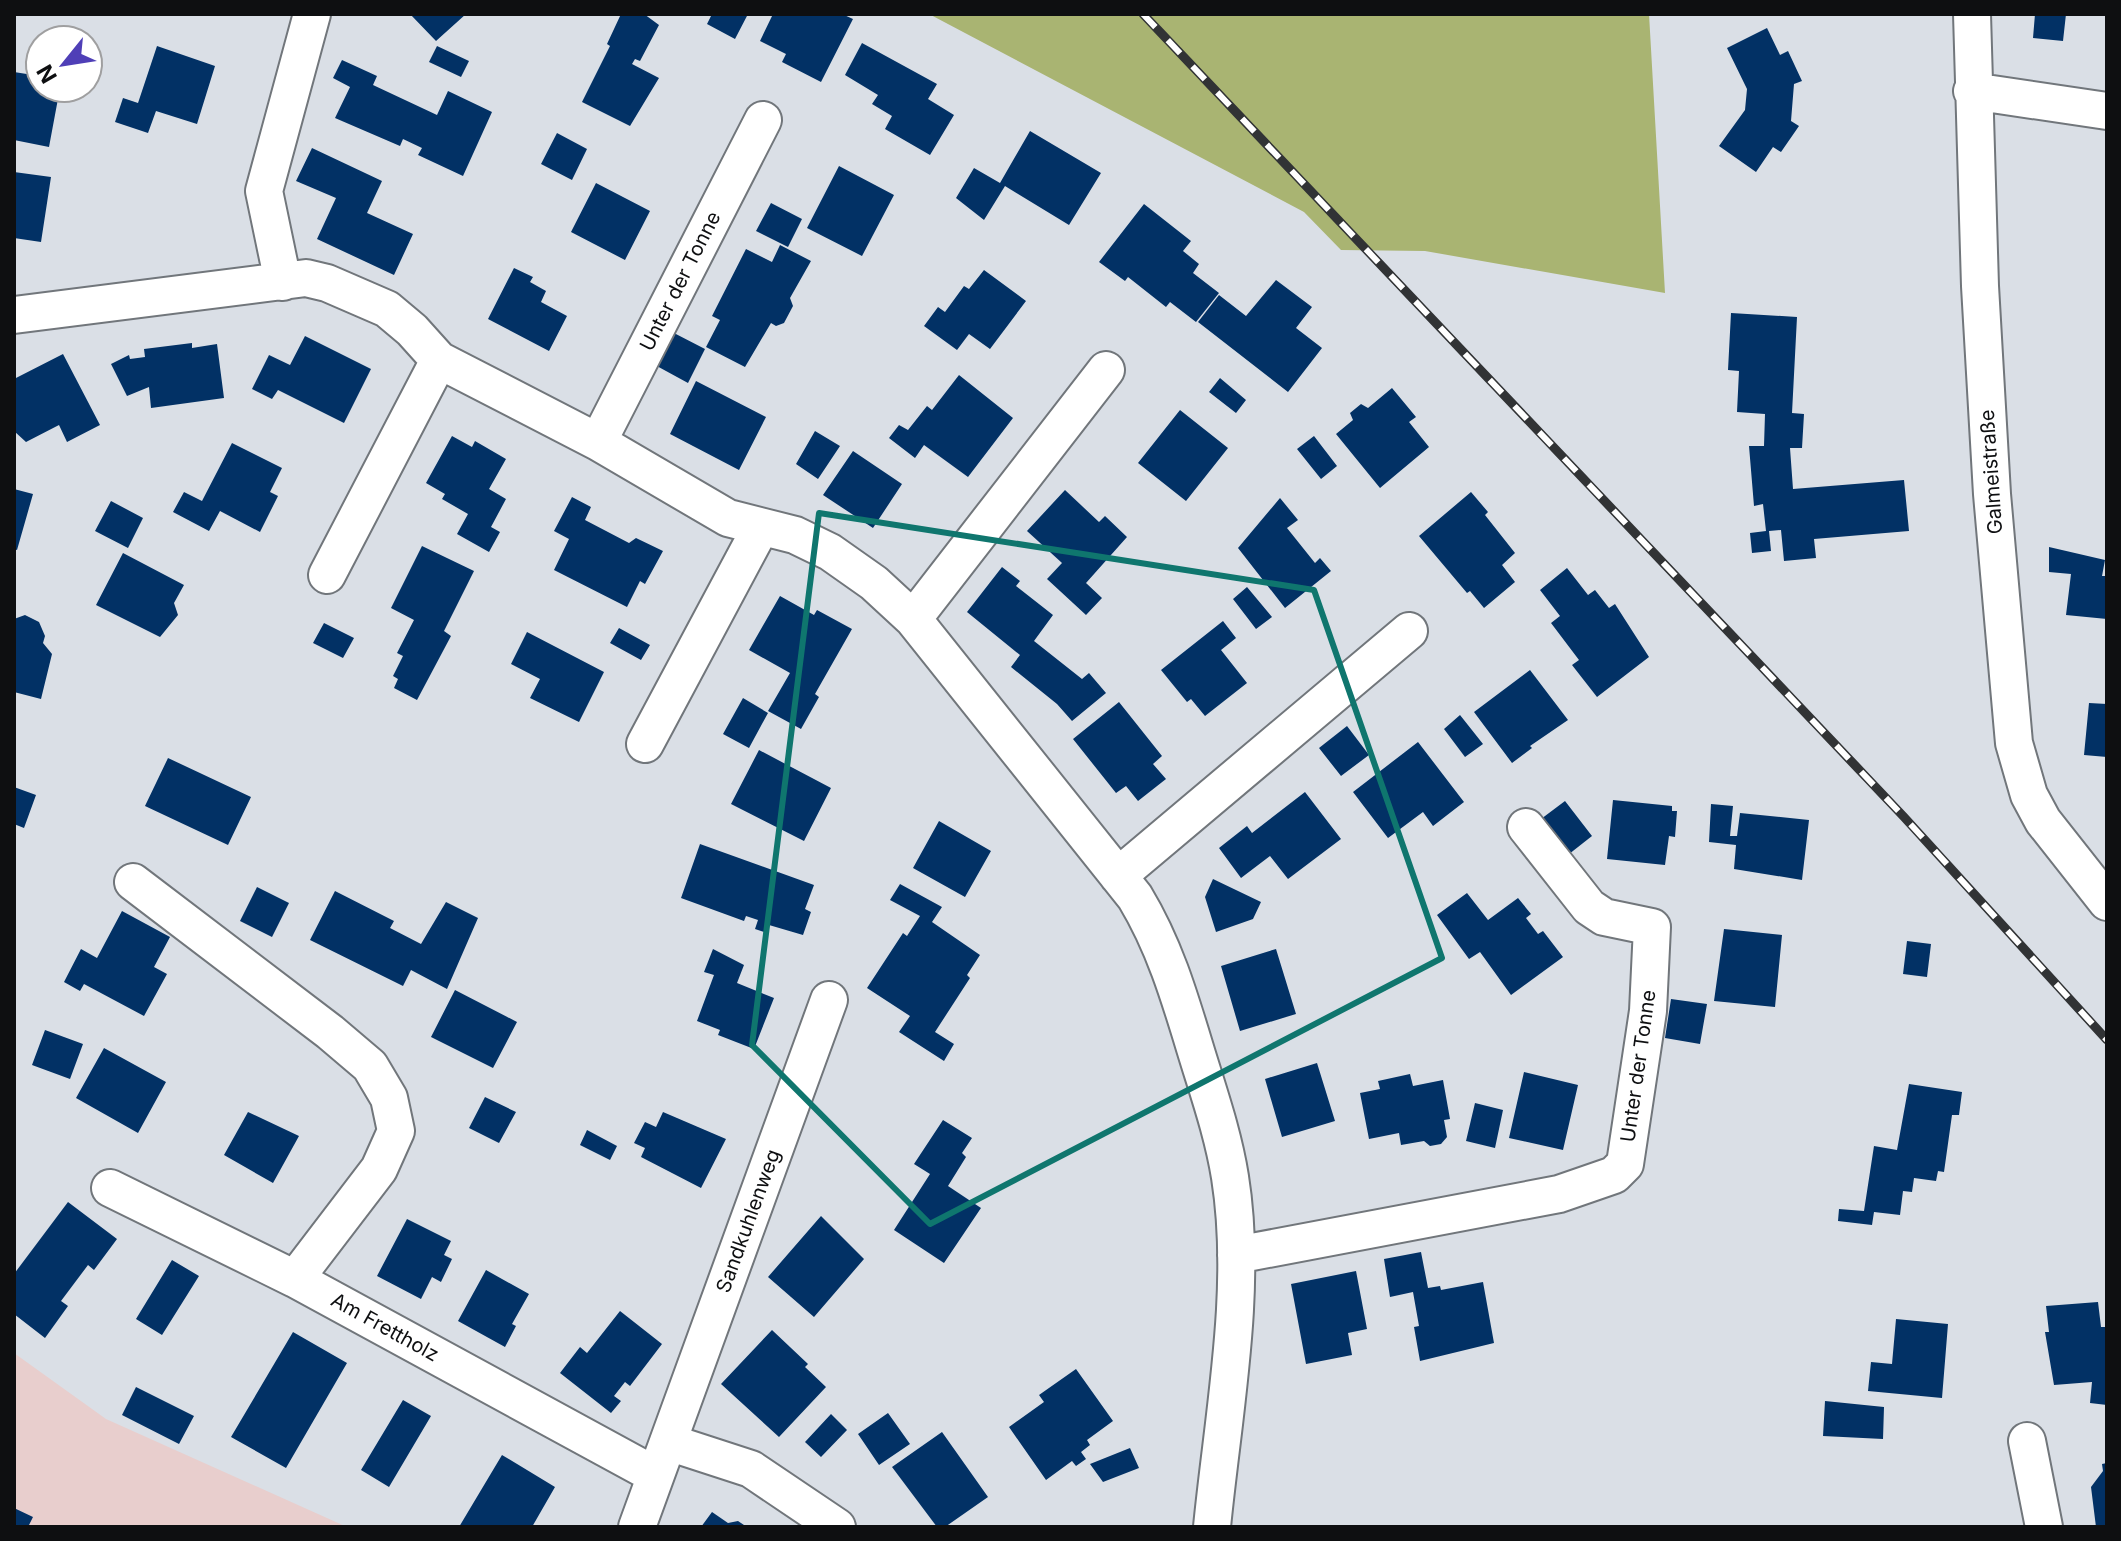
<svg xmlns="http://www.w3.org/2000/svg" width="2121" height="1541" viewBox="0 0 2121 1541" font-family="Inter,sans-serif">
	<style>
		.commercial { fill: #e8cecd }
		.green { fill: #a9b472 }
		.building { fill: #023165 }
		.lines { fill: none; stroke-linecap: round; stroke-linejoin: round }
		.minor-casing { stroke: #71767b; stroke-width: 40 }
		.minor { stroke: #fff; stroke-width: 36 }
		.rail-casing { stroke: #313335; stroke-width: 9 }
		.rail { stroke: #fff; stroke-width: 6; stroke-dasharray: 18; stroke-linecap: butt }
		.marked { fill: none; stroke: #0f766e; stroke-width: 6; stroke-linejoin: round }
		.labels { text-anchor: middle; stroke-width: 8; stroke-linejoin: round; paint-order: stroke }
		.street-label { font-size: 20px; fill: #0e0f11; stroke: #fff }
	</style>
	<rect width="100%" height="100%" fill="#dadfe6"/>
	<path class="commercial" d="M14,1353L106,1419L347,1527H14Z"/>
	<path class="green" d="M929,14H1649L1665,293L1425,251L1341,250L1304,212Z"/>
	<path class="building" d="M410,14H466L436,41Z
		M621,14H644L659,25L640,61L635,59L632,64L659,78L630,126L582,102L610,46L607,44Z
		M712,14H748L735,39L707,24Z
		M773,14H842L853,19L821,82L782,62L786,54L760,41Z
		M2035,14H2066L2063,41L2033,38Z
		M1767,28L1780,55L1788,51L1802,81L1794,84L1791,121L1799,126L1781,152L1773,147L1756,172L1719,146L1745,110L1747,89L1727,48Z
		M862,43L937,84L928,99L954,115L930,155L885,129L892,116L872,104L878,95L845,75Z
		M157,46L215,66L197,124L156,111L148,133L115,122L123,98L138,103Z
		M437,46L469,61L461,77L429,62Z
		M342,60L377,76L373,85L437,115L448,91L492,112L463,176L418,155L422,148L403,139L400,146L335,118L350,87L333,78Z
		M34,71L40,72V88H60L49,147L14,140V72L33,75Z
		M1030,131L1101,173L1069,225L1005,186L984,220L956,198L974,168L1000,183Z
		M557,133L587,149L572,180L541,164Z
		M312,148L382,181L367,213L413,234L394,275L317,239L336,198L296,181Z
		M839,166L894,195L862,256L807,228Z
		M14,172L51,177L41,242L14,238Z
		M596,183L650,211L625,260L571,232Z
		M771,203L802,219L788,247L756,231Z
		M1144,204L1191,241L1183,251L1199,264L1193,273L1219,293L1196,322L1170,302L1166,307L1128,277L1125,281L1099,262Z
		M780,245L811,261L790,298L793,306L784,323L776,326L771,323L745,367L706,347L720,320L712,316L746,249L772,262Z
		M514,268L533,277L530,282L546,291L541,302L567,316L549,351L488,319Z
		M984,270L1026,301L990,349L969,334L957,350L924,326L938,307L945,312L964,286L969,289Z
		M1276,280L1312,307L1296,328L1322,348L1288,392L1198,322L1219,295L1246,316Z
		M1731,313L1797,317L1792,413L1804,414L1802,448H1790L1793,489L1904,480L1909,531L1814,539L1816,558L1784,561L1781,530L1769,531L1771,551L1752,553L1750,533L1766,531L1763,504L1754,506L1749,446H1764L1765,414L1737,412L1739,371L1728,370Z
		M672,332L705,349L688,383L655,365Z
		M305,336L371,369L344,423L278,390L272,399L252,389L269,355L290,365Z
		M192,343V348L217,344L224,398L151,408L149,387L127,396L111,364L129,355L130,359L145,357L144,349Z
		M63,354L100,425L67,442L59,425L26,442L14,431V379Z
		M959,375L1013,418L968,477L924,445L915,458L889,438L899,425L908,430L927,406L932,410Z
		M1220,378L1246,400L1236,413L1209,392Z
		M696,381L766,417L739,470L670,434Z
		M1392,388L1416,417L1409,422L1429,447L1380,488L1336,434L1353,420L1350,413L1361,404L1368,408Z
		M1180,410L1228,448L1186,501L1138,463Z
		M815,431L840,446L818,479L796,464Z
		M452,436L472,447L475,441L506,459L489,489L506,499L491,527L500,532L489,552L457,534L468,514L442,499L445,494L426,483Z
		M1314,436L1337,466L1321,479L1297,449Z
		M232,443L282,468L270,492L278,496L260,532L220,511L209,531L173,512L184,492L202,501Z
		M853,451L902,484L873,528L823,495Z
		M14,489L33,494L17,550L14,549Z
		M1065,490L1099,522L1105,516L1127,537L1086,583L1102,598L1086,615L1047,579L1062,563L1027,531Z
		M1471,492L1488,512L1485,515L1515,553L1502,565L1515,582L1484,608L1470,591L1467,593L1419,536Z
		M572,497L591,507L585,520L629,543L636,538L663,551L645,584L640,581L627,607L554,570L569,539L554,531Z
		M1280,498L1298,520L1287,528L1315,563L1320,558L1331,571L1285,608L1238,548Z
		M111,501L143,518L128,548L95,531Z
		M422,546L474,571L444,631L451,636L417,700L394,688L398,679L393,676L403,656L397,653L414,620L391,608Z
		M2049,547L2105,560L2102,576H2107V619L2066,615L2071,574L2049,572Z
		M123,553L184,585L174,603L178,615L160,637L96,605Z
		M1002,567L1020,581L1016,586L1053,615L1034,641L1082,679L1089,673L1106,693L1072,721L1057,704L1011,667L1020,655L967,612Z
		M1567,568L1588,595L1595,590L1609,608L1615,604L1649,657L1597,697L1572,665L1579,660L1551,623L1560,616L1540,590Z
		M1247,587L1272,617L1256,629L1233,599Z
		M780,596L814,615L817,610L852,629L815,694L819,697L801,729L768,711L790,673L749,650Z
		M25,615L39,622L45,636L43,643L52,654L41,699L14,692V619Z
		M1223,621L1236,638L1221,650L1247,683L1205,716L1191,699L1187,702L1161,670Z
		M324,623L354,638L343,658L313,643Z
		M619,628L650,645L641,660L610,643Z
		M527,632L604,672L579,722L530,698L540,679L511,664Z
		M1530,670L1568,720L1530,746L1532,748L1512,763L1474,712Z
		M743,698L768,713L749,748L723,734Z
		M1119,702L1162,756L1153,764L1166,779L1138,801L1126,786L1116,793L1073,739Z
		M2089,703L2107,704V757L2084,755Z
		M1460,715L1483,744L1465,757L1444,729Z
		M1347,726L1369,755L1341,776L1319,748Z
		M1418,742L1464,802L1433,826L1423,812L1388,838L1353,792Z
		M759,750L831,788L804,841L731,804Z
		M168,758L251,797L228,845L145,806Z
		M14,787L36,795L24,828L14,824Z
		M1305,792L1341,839L1288,879L1270,856L1241,878L1219,848L1247,826L1252,833Z
		M1613,800L1672,806V811H1677L1675,837L1669,836L1665,865L1607,859Z
		M1565,801L1592,836L1564,858L1537,822Z
		M1711,804L1733,806L1730,836H1737L1740,813L1809,820L1802,880L1734,869L1736,845L1709,842Z
		M939,821L991,851L965,897L913,868Z
		M700,844L814,885L805,909L811,912L803,935L769,925L767,933L755,929L758,920L746,916L744,921L681,898Z
		M1213,879L1261,902L1253,919L1216,932L1205,897Z
		M900,884L942,907L932,922L980,955L967,975L970,978L935,1032L954,1044L944,1061L899,1032L910,1016L867,988L903,933L907,936L920,916L890,900Z
		M257,887L289,903L272,937L240,921Z
		M335,891L394,921L390,928L421,944L446,902L478,918L447,989L411,970L403,986L310,940Z
		M1467,893L1488,920L1518,898L1531,914L1526,918L1538,934L1543,931L1563,957L1511,995L1480,952L1469,959L1437,915Z
		M122,911L170,937L154,967L167,974L144,1016L84,984L80,991L64,982L81,949L97,958Z
		M1724,929L1782,935L1775,1007L1714,1001Z
		M1907,941L1931,944L1927,977L1903,974Z
		M713,949L744,965L737,983L774,998L754,1049L718,1035L720,1030L697,1021L714,975L704,972Z
		M1276,949L1296,1014L1240,1031L1221,966Z
		M455,990L517,1022L493,1068L431,1037Z
		M1671,999L1707,1004L1700,1044L1665,1038Z
		M45,1030L83,1044L70,1079L32,1065Z
		M104,1048L166,1082L138,1133L76,1098Z
		M1317,1063L1335,1121L1282,1137L1265,1079Z
		M1524,1072L1578,1085L1563,1150L1509,1138Z
		M1410,1074L1413,1086L1443,1080L1450,1119L1444,1120L1447,1137L1441,1144L1430,1146L1424,1141L1401,1145L1399,1133L1369,1139L1360,1093L1380,1089L1378,1081Z
		M1909,1084L1962,1092L1959,1115H1952L1944,1172L1938,1171L1936,1181L1914,1178L1912,1192L1903,1191L1900,1215L1874,1212L1872,1225L1838,1221L1839,1209L1864,1211L1874,1146L1897,1150Z
		M485,1097L516,1112L499,1143L469,1128Z
		M1475,1103L1503,1110L1495,1148L1466,1141Z
		M248,1112L299,1136L273,1183L224,1155Z
		M663,1112L726,1139L701,1188L641,1157L645,1148L634,1143L645,1122L656,1127Z
		M943,1120L972,1138L962,1153L966,1157L948,1186L981,1208L944,1263L894,1230L930,1174L914,1164Z
		M587,1130L617,1146L610,1160L580,1145Z
		M68,1202L117,1239L94,1270L88,1265L61,1301L68,1306L45,1338L14,1314V1274Z
		M821,1216L864,1259L814,1317L768,1277Z
		M407,1219L451,1241L444,1255L452,1259L441,1282L432,1277L421,1299L377,1276Z
		M1421,1252L1428,1288L1440,1286L1441,1290L1483,1282L1494,1343L1420,1361L1414,1327L1419,1326L1413,1292L1390,1297L1384,1259Z
		M172,1260L199,1276L162,1335L136,1319Z
		M486,1270L529,1294L512,1324L516,1326L505,1347L458,1321Z
		M1356,1271L1367,1329L1348,1333L1352,1355L1306,1364L1291,1284Z
		M2098,1302L2101,1327H2107V1405L2090,1403L2092,1382L2054,1385L2045,1332H2049L2046,1306Z
		M620,1311L662,1344L630,1386L625,1382L614,1396L621,1401L611,1413L560,1373L580,1347L587,1353Z
		M1896,1319L1948,1324L1942,1398L1868,1391L1871,1362L1892,1364Z
		M772,1330L808,1364L805,1367L826,1387L779,1437L721,1384Z
		M293,1332L347,1363L286,1468L231,1437Z
		M1076,1369L1113,1421L1087,1440L1090,1445L1081,1452L1086,1459L1076,1466L1072,1461L1046,1480L1009,1427L1044,1402L1039,1395Z
		M136,1387L194,1416L179,1444L122,1415Z
		M403,1400L431,1416L389,1487L361,1470Z
		M1825,1401L1884,1407L1883,1439L1823,1436Z
		M888,1413L910,1444L879,1465L858,1434Z
		M831,1414L847,1430L821,1457L805,1442Z
		M942,1432L988,1497L945,1527H937L892,1467Z
		M1130,1448L1139,1468L1103,1482L1090,1464Z
		M502,1455L555,1487L532,1527H459Z
		M2107,1463V1527H2096L2091,1487L2103,1471L2102,1464Z
		M14,1508L33,1517L28,1527H14Z
		M712,1512L728,1523L738,1521L747,1527H701Z"/>
	<g class="lines">
		<defs>
			<path id="minor" d="M1972,14L1980,286L1992,494L2014,743L2029,795L2043,821L2107,902
				M1972,91L2107,111
				M283,282L264,191L312,14
				M14,315L306,278L327,283L387,309L412,330L439,360L598,442L728,518L795,535L830,552L874,583L913,619L1135,897C1164,945 1179,995 1195,1048C1208,1091 1223,1133 1230,1177C1248,1289 1223,1415 1212,1527
				M598,442L763,120
				M327,575L439,360
				M913,619L1106,370
				M645,744L761,527
				M1118,876L1409,631
				M133,882L330,1032L370,1066L389,1098L396,1131L379,1169L295,1279
				M110,1188L295,1279L655,1475
				M1236,1255L1559,1194L1614,1175L1625,1164L1648,1011L1652,927L1604,917L1589,907L1526,827
				M2027,1441L2044,1527
				M668,1442L751,1469L837,1527
				M637,1527L829,1000"/>
		</defs>
		<use href="#minor" class="minor-casing"/>
		<use href="#minor" class="minor"/>
		<defs>
			<path id="rail" d="M1143,14L1904,817L2107,1040"/>
		</defs>
		<use href="#rail" class="rail-casing"/>
		<use href="#rail" class="rail"/>
	</g>
	<path class="marked" d="M819,513L1314,590L1442,958L930,1224L752,1045Z"/>
	<g class="labels">
		<g class="street-label">
			<text transform="translate(680 281) rotate(-63)" y="7">Unter der Tonne</text>
			<text transform="translate(1991 472) rotate(-94)" y="7">Galmeistraße</text>
			<text transform="translate(1638 1066) rotate(-82)" y="7">Unter der Tonne</text>
			<text transform="translate(748 1221) rotate(-70)" y="7">Sandkuhlenweg</text>
			<text transform="translate(385 1327) rotate(29)" y="7">Am Frettholz</text>
		</g>
	</g>
	<rect width="2121" height="1541" fill="none" stroke="#0e0f11" stroke-width="32"/>
	<g transform="translate(64 64) rotate(240)"><circle r="38" fill="#ffffff" stroke="#9f9fa0" stroke-width="2"/>
	<path d="M0-6L14 30L0 20L-14 30Z" fill="#4f3fb7"/>
	<text y="-12" font-size="22" font-weight="bold" text-anchor="middle" fill="#0e0f11">N</text>
	</g>
</svg>
